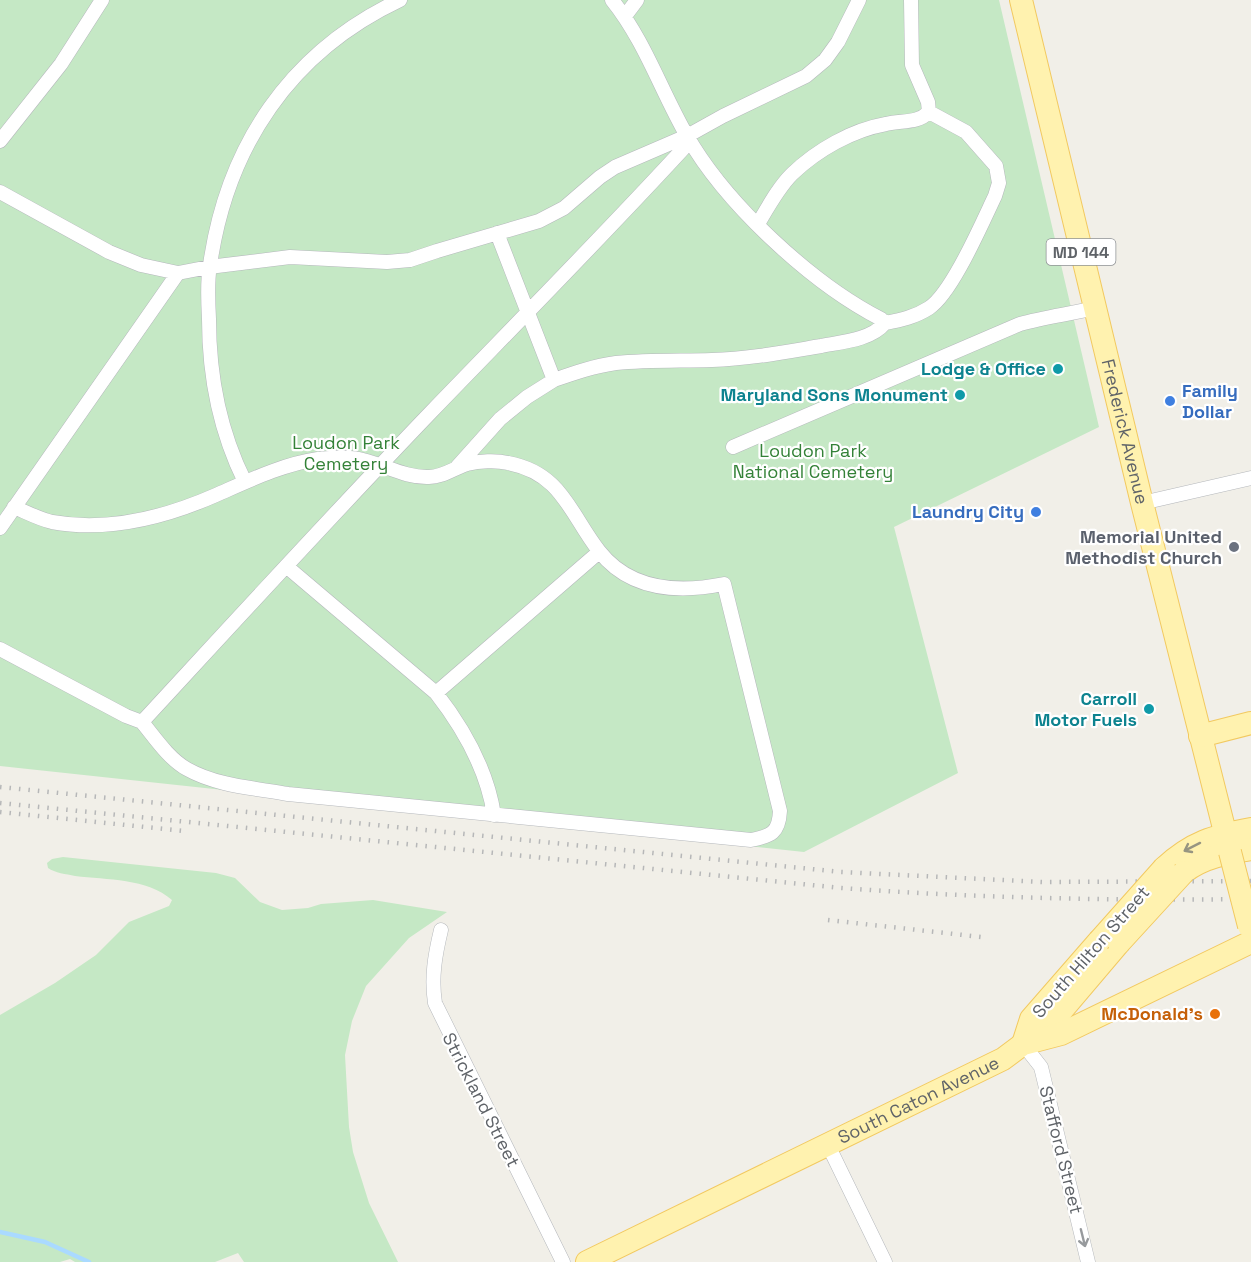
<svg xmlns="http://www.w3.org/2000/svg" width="1251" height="1262" viewBox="0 0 1251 1262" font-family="'Space Grotesk',sans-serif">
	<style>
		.green { fill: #c5e8c5 }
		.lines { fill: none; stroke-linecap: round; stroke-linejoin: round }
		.stream { stroke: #aadaff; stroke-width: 4.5 }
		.minor-casing { stroke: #b5b8bc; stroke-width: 15 }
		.primary-casing { stroke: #f2c960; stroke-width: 24 }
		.minor { stroke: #fff; stroke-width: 14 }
		.primary { stroke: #fff2af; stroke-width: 22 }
		.rail { stroke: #b6b7b8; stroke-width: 4.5; stroke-dasharray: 1.5 8; stroke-linecap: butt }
		.primary-bridge-casing { stroke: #f2c960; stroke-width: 24; stroke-linecap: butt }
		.primary-bridge { stroke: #fff2af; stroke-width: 22 }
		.oneway { stroke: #979581 }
		.oneway2 { stroke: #979a9d }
		.culture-dot { fill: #0f9aa8; stroke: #fff; stroke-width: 2 }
		.shop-dot { fill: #3f7fe0; stroke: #fff; stroke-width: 2 }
		.worship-dot { fill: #6b7280; stroke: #fff; stroke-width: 2 }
		.food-dot { fill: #e8710a; stroke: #fff; stroke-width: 2 }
		.labels { text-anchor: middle; stroke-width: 4.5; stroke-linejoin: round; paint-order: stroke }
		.shield { fill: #fff; stroke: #8f9295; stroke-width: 1.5 }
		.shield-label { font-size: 16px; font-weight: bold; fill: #5f6368 }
		.culture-label { font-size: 18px; font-weight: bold; fill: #0d838f; stroke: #fff; text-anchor: end }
		.shop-label { font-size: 18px; font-weight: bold; fill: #366cbe; stroke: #fff; text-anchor: start }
		.street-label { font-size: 18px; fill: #5f6368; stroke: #fff }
		.park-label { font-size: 18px; fill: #348238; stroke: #fff }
		.worship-label { font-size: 18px; font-weight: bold; fill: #5b616d; stroke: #fff; text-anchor: end }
		.food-label { font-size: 18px; font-weight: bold; fill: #c56008; stroke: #fff; text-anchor: end }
	</style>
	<rect width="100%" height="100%" fill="#f1efe8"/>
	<path class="green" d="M0,0H999L1099,427L894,527L958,773L804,852L0,766Z
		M63,857L216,873L235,878L260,902L282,910L308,908L321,904L373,900L447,912L409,938L366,986L352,1021L345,1055L349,1127L353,1152L369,1203L398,1262H244L238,1253L215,1262H75L70,1259L60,1262H0V1015L55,983L96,955L129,922L169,906L172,900C147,878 107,880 75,876C66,874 55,873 48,868L47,863L52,859Z"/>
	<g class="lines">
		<path class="stream" d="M0,1232L45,1242L89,1262"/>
		<defs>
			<path id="minor" d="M625,16L637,0
				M0,141L61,64L102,0
				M0,192L109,252L141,265L178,273L209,267L290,257L387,262L410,260L437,251L539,221L564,208L600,177L615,167L687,136L723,116L806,76L825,60L838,42L859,0
				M758,224C768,207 778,188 792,174C817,150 852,130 886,124C902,120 917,124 929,112L928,102L912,65L911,0
				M497,233L554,380C574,373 594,366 616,363C648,360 680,361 712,360C749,359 785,352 821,346C842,342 871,340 885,323L881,319C811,283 726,204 687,136C661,91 645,41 612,0
				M885,323C901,320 915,317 929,308C952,293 982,223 995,196L999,183L996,166L966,132L929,112
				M733,447L1020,324C1044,317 1070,314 1095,308
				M457,467L500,419L527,397L554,380
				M245,482C219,430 209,377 209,319C208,301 207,282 210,265C227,146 290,52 400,0
				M1142,503L1251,478
				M14,507C26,512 39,519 52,522C107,532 166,517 216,495C248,481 283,464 318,459C334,457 348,456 363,460C385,465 406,478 429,477C443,477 454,468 467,464C479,461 496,460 508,463C562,473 570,514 599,551C630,591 679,593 724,584L780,811C779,833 771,836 751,840L288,794C255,788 217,786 187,769C169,759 155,738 142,722
				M0,528L178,273
				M286,566L436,693C464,729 487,769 494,815
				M0,649L126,716L142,722C238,618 334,513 432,411C516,324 601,238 683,149L687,136
				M436,693L599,552
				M441,930C435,955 431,978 435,1003L563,1262
				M1023,1044L1041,1067L1088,1262
				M828,1145L885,1262"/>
			<g id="primary">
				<path id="s1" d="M1021,0L1142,503L1230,852"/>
				<path d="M1200,736L1251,723"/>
				<path d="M1164,868C1192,842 1214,836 1251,829"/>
				<path d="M1184,872C1203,857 1227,853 1251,849"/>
				<path d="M1031,1038L1046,1029L1119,943"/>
				<path d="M1023,1044L1031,1019L1099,941"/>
				<path id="s2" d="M587,1262L1003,1059L1023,1044L1061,1034L1251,942"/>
			</g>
		</defs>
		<use href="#minor" class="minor-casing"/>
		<use href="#primary" class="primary-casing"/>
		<use href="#minor" class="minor"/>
		<use href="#primary" class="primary"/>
		<path class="rail" d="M0,787L841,872L1042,882L1251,881
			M0,803L841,888C977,898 1114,901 1251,899
			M0,812L184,831
			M828,920L981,937"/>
		<defs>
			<path id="primary-bridge" d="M1230,852L1249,926
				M1099,941L1164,868
				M1119,943L1184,872"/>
		</defs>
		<use href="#primary-bridge" class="primary-bridge-casing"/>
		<use href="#primary-bridge" class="primary-bridge"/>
	</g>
	<defs><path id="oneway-shaft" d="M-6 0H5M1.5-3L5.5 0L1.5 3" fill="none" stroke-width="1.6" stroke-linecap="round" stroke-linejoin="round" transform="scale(1.5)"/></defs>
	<use class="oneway" href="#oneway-shaft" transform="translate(1192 847) rotate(153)"/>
	<use class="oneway2" href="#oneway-shaft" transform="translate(1083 1238) rotate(76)"/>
	<g class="culture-dot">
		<circle cx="1058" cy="369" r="6"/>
		<circle cx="960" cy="395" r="6"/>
		<circle cx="1149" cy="709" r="6"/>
	</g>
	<g class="shop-dot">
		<circle cx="1170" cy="401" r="6"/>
		<circle cx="1036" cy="512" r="6"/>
	</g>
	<circle class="worship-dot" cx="1234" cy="547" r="6"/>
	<circle class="food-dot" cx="1215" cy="1014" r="6"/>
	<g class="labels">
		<rect class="shield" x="1046.5" y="239" width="69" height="26" rx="4.5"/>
		<g class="shield-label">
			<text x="1081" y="258">MD 144</text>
		</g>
		<g class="culture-label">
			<text x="1046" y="375">Lodge &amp; Office</text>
			<text x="948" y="401">Maryland Sons Monument</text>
			<text x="1137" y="705">Carroll<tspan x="1137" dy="21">Motor Fuels</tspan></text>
		</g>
		<g class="shop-label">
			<text x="1182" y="397">Family<tspan x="1182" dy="21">Dollar</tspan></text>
			<text x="1024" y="518" text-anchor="end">Laundry City</text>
		</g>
		<g class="street-label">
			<text dy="6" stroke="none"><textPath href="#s1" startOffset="444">Frederick Avenue</textPath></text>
			<text transform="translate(1091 952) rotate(-49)" y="6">South Hilton Street</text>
			<text transform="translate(481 1100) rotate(63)" y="6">Strickland Street</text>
			<text dy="6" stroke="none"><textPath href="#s2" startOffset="369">South Caton Avenue</textPath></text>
			<text transform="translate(1061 1150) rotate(76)" y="6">Stafford Street</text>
		</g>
		<g class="park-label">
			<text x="346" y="449">Loudon Park<tspan x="346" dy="21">Cemetery</tspan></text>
			<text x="813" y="457">Loudon Park<tspan x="813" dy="21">National Cemetery</tspan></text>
		</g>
		<g class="worship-label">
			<text x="1222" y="543">Memorial United<tspan x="1222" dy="21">Methodist Church</tspan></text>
		</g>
		<g class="food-label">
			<text x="1203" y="1020">McDonald's</text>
		</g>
	</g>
</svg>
